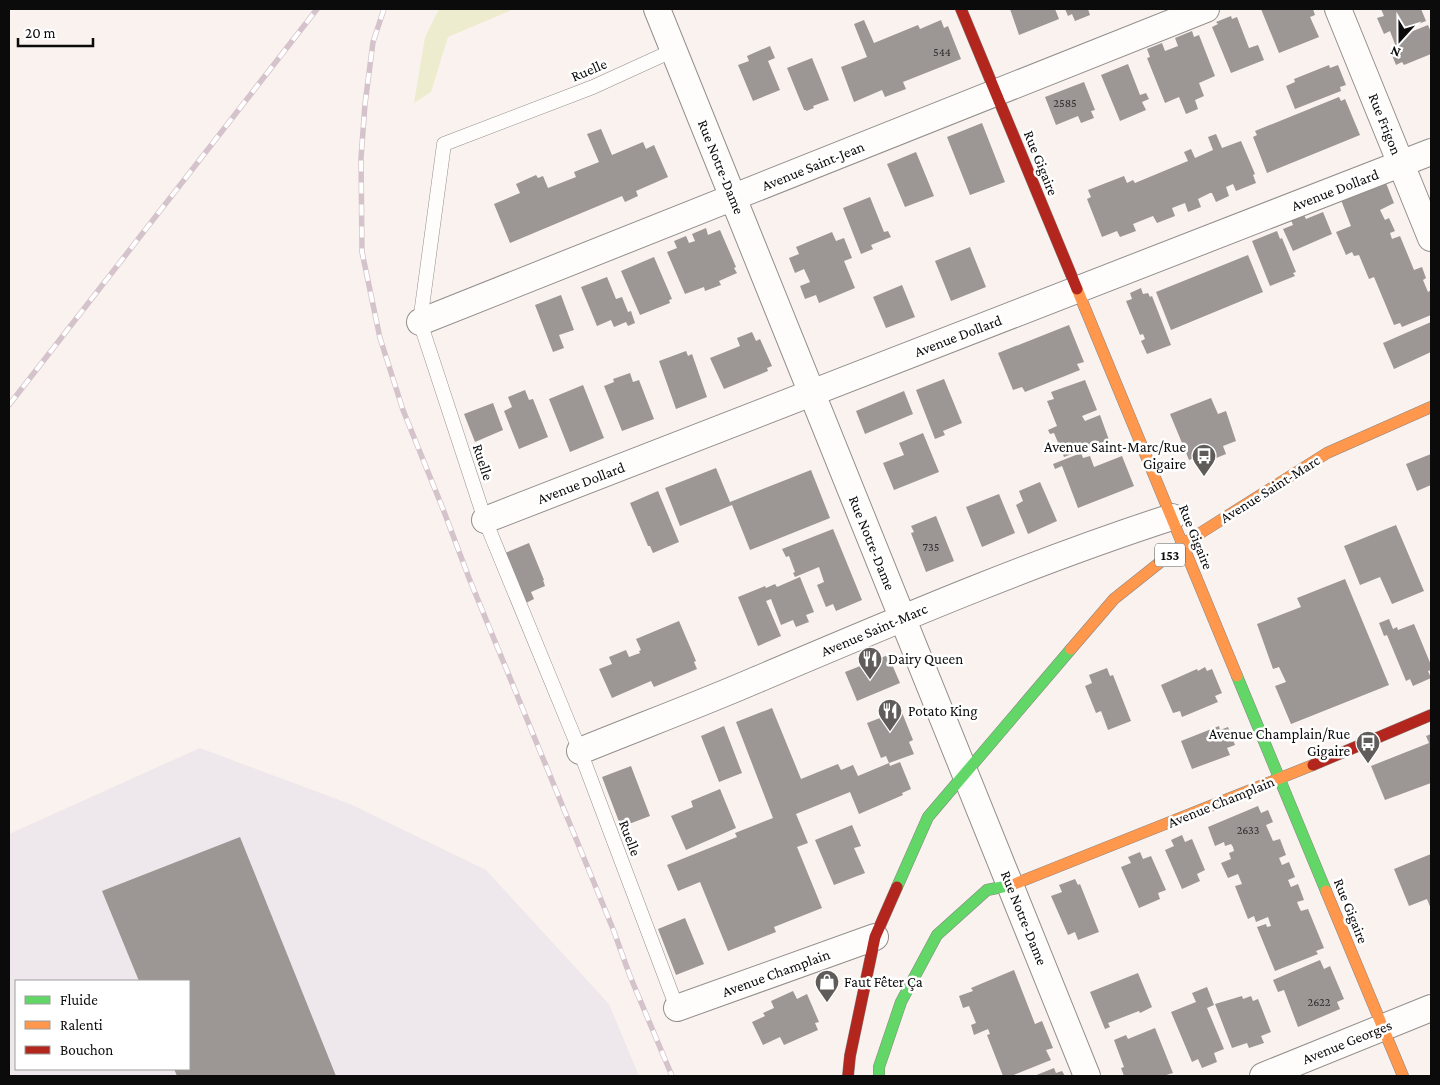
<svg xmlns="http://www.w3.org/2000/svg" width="1440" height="1085" viewBox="0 0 1440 1085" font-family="'Crimson Pro',serif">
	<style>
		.industrial { fill: #eee8ec; fill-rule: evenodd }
		.green { fill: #eeecce }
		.building { fill: #9c9694 }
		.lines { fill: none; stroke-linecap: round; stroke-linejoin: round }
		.lane-casing { stroke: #938f8d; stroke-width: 15 }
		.street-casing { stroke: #938f8d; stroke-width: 28 }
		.fast-casing { stroke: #898684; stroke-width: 12 }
		.slow-casing { stroke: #898684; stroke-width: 12 }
		.jam-casing { stroke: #898684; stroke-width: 12 }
		.lane { stroke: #fefdfc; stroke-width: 14 }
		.street { stroke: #fefdfc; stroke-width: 26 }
		.fast { stroke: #63d668; stroke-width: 11 }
		.slow { stroke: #ff974d; stroke-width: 11 }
		.jam { stroke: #b3261e; stroke-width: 11 }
		.rail-casing { stroke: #d5c3cb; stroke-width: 5.5 }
		.rail { stroke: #fff; stroke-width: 4; stroke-dasharray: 11; stroke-linecap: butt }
		.labels { text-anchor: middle; stroke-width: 5; stroke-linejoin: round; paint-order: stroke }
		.number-label { font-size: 12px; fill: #2f2e2d }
		.shield { fill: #fff; stroke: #545454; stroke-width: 1 }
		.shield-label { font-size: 14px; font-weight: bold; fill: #0b0b0b }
		.street-label { font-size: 15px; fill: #0b0b0b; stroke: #fff }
		.poi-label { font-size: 15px; fill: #0b0b0b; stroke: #fff; text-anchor: start }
	</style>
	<rect width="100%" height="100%" fill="#faf2ee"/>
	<path class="industrial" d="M200,748L350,804L486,870L609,1004L639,1076H9V834ZM16,981H189V1069H16Z"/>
	<path class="green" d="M439,9H514L448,37L431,92L414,103L425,37Z"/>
	<path class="building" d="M1010,9H1055L1059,19L1019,35Z
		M1065,9H1088L1090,15L1075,21L1072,14L1068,16Z
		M1261,9H1313L1315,15L1310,17L1319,37L1279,53Z
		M1381,9H1421L1426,21L1411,27L1413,31L1428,25L1431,32V54L1404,65L1402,62L1396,65L1390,50L1396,47L1390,31L1384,34L1377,18L1384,16Z
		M1231,16L1232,19L1237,17L1249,48L1258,45L1264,60L1231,73L1212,27L1218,24L1216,22Z
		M864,20L874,43L918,25L920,29L941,20L944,28L948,26L961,59L903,82L906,89L885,97L882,90L854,102L841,67L867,57L854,24Z
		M1192,31L1194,37L1199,35L1215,76L1199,83L1204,96L1195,100L1198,109L1186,114L1179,97L1165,103L1147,58L1150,57L1147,49L1162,43L1165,51L1178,46L1175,38Z
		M770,46L775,58L768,61L780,90L753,101L738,65L749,61L747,56Z
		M812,58L829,100L813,106L814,108L806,111V110H804L787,68Z
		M1128,64L1140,95L1146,93L1149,99L1142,102L1146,110L1120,121L1101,75Z
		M1329,65L1330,68L1338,65L1346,85L1340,87L1341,91L1295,109L1286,86L1295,82L1294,79Z
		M1084,82L1095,110L1091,111L1094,118L1081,123L1078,116L1056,125L1045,97Z
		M1339,97L1341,101L1345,99L1360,135L1267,173L1253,137L1257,135L1255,131Z
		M982,123L1005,182L970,195L947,137Z
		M601,129L612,155L643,142L646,149L654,145L668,177L636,191L638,196L625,202L622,196L510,243L494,204L520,193L516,184L536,175L538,178L543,176L548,188L576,177L574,172L599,162L587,134Z
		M1216,134L1222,148L1241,141L1255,174L1253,175L1256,183L1236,191L1233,184L1226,187L1229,196L1216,202L1212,193H1210L1198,199L1201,207L1188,212L1185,203L1172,208L1175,216L1157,223L1153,216L1133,224L1136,231L1120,237L1117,231L1102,237L1087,199L1091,197L1088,190L1124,176L1127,183L1133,180L1135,183L1188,161L1184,152L1191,149L1195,158L1213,150L1208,137Z
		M916,152L934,196L905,207L887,164Z
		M1386,183L1394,203L1380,210L1385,220L1389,218L1395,231L1390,233L1392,239L1400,236L1414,270L1422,267L1426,278L1423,280L1428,292L1431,290V315L1402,327L1400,323L1394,325L1374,277L1369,279L1359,255L1354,256L1352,252L1346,255L1336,232L1351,226L1341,200Z
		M870,197L884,232L888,231L891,237L871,245L873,249L861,254L843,208Z
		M1323,212L1332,234L1293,251L1283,229L1293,225L1291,220L1304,215L1306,219Z
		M706,228L708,235L720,230L736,267L734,268L737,273L719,281L721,285L705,291L704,287L685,294L667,252L677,248L674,241L686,236L689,243L695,241L692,234Z
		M1277,231L1280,239L1282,238L1296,272L1293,273L1295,276L1270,286L1252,241Z
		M832,232L836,241L844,238L852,258L844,261L855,288L819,303L816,295L805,299L800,286L810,282L804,269L795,273L789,258L799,254L796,247Z
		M970,247L986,287L951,301L935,261Z
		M1248,255L1263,292L1171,330L1156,292Z
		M654,257L672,299L669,300L670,303L640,315L621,271Z
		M607,277L616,299L622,297L628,312L631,311L635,323L628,326L626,322L614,327L611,320L597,326L581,287Z
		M902,285L915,317L886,328L873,297Z
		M1141,288L1143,294L1148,293L1150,297L1152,296L1171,345L1147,354L1141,341L1145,339L1143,334L1140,335L1126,301L1132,299L1130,293Z
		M561,295L574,330L559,335L564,348L553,352L535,305Z
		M1431,322V352L1394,369L1383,343Z
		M1069,325L1084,362L1077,364L1080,370L1025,392L1022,387L1013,390L998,353Z
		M752,332L756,341L760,339L772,366L767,368L768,371L724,389L710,358L740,346L737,338Z
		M686,351L688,356L692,354L707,397L676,409L659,361Z
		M630,373L633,382L639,380L654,419L622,431L604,386L614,382L613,379Z
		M944,379L962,423L943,431L945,435L935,439L916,390Z
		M1085,380L1097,410L1082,416L1085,421L1100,415L1109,440L1064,457L1054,433L1050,434L1048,430L1057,426L1047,401L1054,399L1051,392Z
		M583,385L604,438L570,452L549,399Z
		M525,390L529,400L533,399L548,437L519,449L504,411L512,407L508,397Z
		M904,391L913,414L865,434L856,411Z
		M1211,398L1218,414L1226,411L1236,441L1223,446L1226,454L1204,463L1201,455L1189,460L1170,414Z
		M493,403L503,430L475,442L464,414Z
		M923,433L939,472L894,490L883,463L904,455L899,443Z
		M1081,453L1083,458L1090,456L1094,467L1122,456L1134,486L1078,508L1062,466L1055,469L1053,464Z
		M1431,454V485L1417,491L1406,464Z
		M716,468L730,502L811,470L830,518L750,550L732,505L680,526L665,488Z
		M1040,482L1057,521L1028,534L1016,505L1023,501L1019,491Z
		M658,491L679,542L653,553L650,546H648L630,503Z
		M999,494L1015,533L982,547L966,507Z
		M936,516L954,561L926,572L911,533L914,532L911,526Z
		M1396,525L1424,591L1392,604L1380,577L1360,585L1344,546Z
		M833,529L862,600L836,611L833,604L826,607L817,585L824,582L819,567L795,577L793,573L795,572L789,556L786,557L782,549Z
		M529,543L544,580H543L545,586L531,592L534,599L526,603L505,553Z
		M800,577L814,612L806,615L809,622L796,627L793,620L781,625L771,599L766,601L781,636L758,646L738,597L765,586L766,588L775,584L777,587Z
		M1345,579L1389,685L1291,724L1275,686L1286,682L1279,667L1273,669L1257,624L1301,607L1297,598Z
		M1389,619L1393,629L1397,627L1398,630L1414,624L1431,665V670L1428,671L1431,678L1413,686L1410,679L1406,681L1387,635L1384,636L1379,623Z
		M679,621L696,661L694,662L697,669L654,687L651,681L612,698L599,669L612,664L609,657L626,650L629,657L640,653L639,651L641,650L636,639Z
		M888,655L900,683L857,701L845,672Z
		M1205,667L1207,671L1212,669L1222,693L1215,696L1218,702L1182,717L1180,711L1173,713L1161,685L1197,669L1198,671Z
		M1107,668L1110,676L1113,675L1131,721L1108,730L1101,711L1096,713L1085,686L1092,683L1089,675Z
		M772,708L801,779L838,764L841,770L853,765L858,776L889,763L890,766L900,762L911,789L902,793L903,795L859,814L850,792L796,814L808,843L797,847L822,908L774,927L776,932L728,951L700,882L678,891L667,865L737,837L735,833L773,818L736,722Z
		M901,710L913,740L909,742L914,754L889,763L886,756L881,758L867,723Z
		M724,726L742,773L719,782L701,736Z
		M1219,726L1220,730L1228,727L1235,745L1227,748L1230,755L1192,769L1181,741Z
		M1431,734V783L1385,800L1371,766L1429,743L1426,736Z
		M631,766L650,816L621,827L602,777Z
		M720,789L736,828L686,850L671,816L693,807L691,801Z
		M1258,806L1261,813L1268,810L1273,822L1266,825L1273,841L1280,839L1286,855L1279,858L1282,865L1289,862L1295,877L1288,880L1291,887L1298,884L1304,900L1297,902L1299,907L1301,911L1308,909L1324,948L1316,951L1318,954L1275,971L1257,927L1266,924L1267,927L1271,926L1268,917L1256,922L1254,916L1248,919L1235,886L1242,884L1238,874L1228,878L1221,863L1231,859L1229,853L1234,851L1233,847L1231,844L1225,846L1224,842L1215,846L1208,827Z
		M852,825L861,846L854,848L865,873L834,885L815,840Z
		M1182,835L1185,842L1192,839L1205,870L1197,874L1200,881L1182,889L1165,850L1174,846L1171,840Z
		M240,837L336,1076H177L174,1069H189V981H139L102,891Z
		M1140,852L1143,859L1151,856L1166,890L1158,893L1160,899L1139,908L1121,867L1131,863L1128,857Z
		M1431,854V909L1427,899L1409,906L1394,869Z
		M1075,879L1078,885L1080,884L1099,932L1078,940L1075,932L1068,935L1051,896L1062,892L1059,885Z
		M685,918L704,964L676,975L658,929Z
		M1320,960L1324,969L1330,966L1344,999L1337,1002L1340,1009L1298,1027L1284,990L1278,992L1273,980Z
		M1014,970L1035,1024L1042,1021L1053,1048L1046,1050L1051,1060L1011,1076H1003L987,1035L990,1034L988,1029L974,1035L971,1025L976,1023L969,1006L963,1008L959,996L973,991L971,988Z
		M1138,973L1152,1007L1140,1013L1139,1011L1108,1023L1110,1027L1105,1029L1090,992Z
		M1207,987L1214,1005L1207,1008L1224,1049L1214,1053L1217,1062L1202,1068L1198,1059L1192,1062L1171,1012L1196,1002L1192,993Z
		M793,991L797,999L807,994L819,1022L815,1023L818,1030L784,1045L780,1037L763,1045L752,1022L765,1016L763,1013L774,1008L771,1001Z
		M1242,996L1243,999L1251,996L1253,1001L1258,999L1271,1032L1261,1036L1264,1043L1249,1048L1247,1043L1232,1048L1215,1004Z
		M1155,1028L1173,1073L1163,1076H1124L1121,1068L1124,1067L1114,1040L1126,1035L1128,1039Z
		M1054,1068L1056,1073L1062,1071L1065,1076H1034Z"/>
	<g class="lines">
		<defs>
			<path id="lane" d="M674,50L593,87L444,144L420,322L485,520L580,751L677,1008"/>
			<path id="street" d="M657,9L1087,1076
				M1338,9L1431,238
				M420,322L1206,9
				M485,520L1431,152
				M580,751C639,727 698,705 756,680C893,622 1030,563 1172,517
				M677,1008L875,937
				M1263,1076L1431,1008"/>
			<path id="fast" d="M1237,676L1326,891
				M897,887L928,817L1071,649
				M879,1076V1067L901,1002L937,935L987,890L1012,885"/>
			<path id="slow" d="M1077,289L1237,676
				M1071,649L1114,599L1183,544L1327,453L1431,407
				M1012,885L1313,765
				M1326,891L1403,1076"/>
			<path id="jam" d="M961,9L1077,289
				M1313,765L1431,715
				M848,1076L850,1056L875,937L897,887"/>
		</defs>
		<use href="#lane" class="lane-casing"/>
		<use href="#street" class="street-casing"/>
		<use href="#fast" class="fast-casing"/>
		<use href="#slow" class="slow-casing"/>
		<use href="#jam" class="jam-casing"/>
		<use href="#lane" class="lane"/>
		<use href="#street" class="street"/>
		<use href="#fast" class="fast"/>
		<use href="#slow" class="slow"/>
		<use href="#jam" class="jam"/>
		<defs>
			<path id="rail" d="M384,9L373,42L365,104L361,158L362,252L380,338L403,410L443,509L469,578L613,929L630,976L672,1076
				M9,405L317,9"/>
		</defs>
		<use href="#rail" class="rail-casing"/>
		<use href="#rail" class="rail"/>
	</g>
	<defs>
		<symbol id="bus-pin" viewBox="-11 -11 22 30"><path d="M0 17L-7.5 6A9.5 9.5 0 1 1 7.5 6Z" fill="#5f5c5a" stroke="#fff"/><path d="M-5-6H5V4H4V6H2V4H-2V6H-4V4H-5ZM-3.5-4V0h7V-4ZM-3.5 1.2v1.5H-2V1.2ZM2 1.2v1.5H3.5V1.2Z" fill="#fff"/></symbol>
		<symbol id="restaurant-pin" viewBox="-11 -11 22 30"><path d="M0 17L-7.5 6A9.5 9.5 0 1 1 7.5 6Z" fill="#5f5c5a" stroke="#fff"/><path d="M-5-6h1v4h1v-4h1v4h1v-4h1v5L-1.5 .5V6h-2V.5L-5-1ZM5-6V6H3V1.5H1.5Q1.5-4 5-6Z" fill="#fff"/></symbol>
		<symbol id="shop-pin" viewBox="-11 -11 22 30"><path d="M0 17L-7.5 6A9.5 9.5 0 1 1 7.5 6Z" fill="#5f5c5a" stroke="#fff"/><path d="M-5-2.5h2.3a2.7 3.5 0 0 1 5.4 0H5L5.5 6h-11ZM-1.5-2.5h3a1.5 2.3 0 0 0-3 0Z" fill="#fff"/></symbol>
	</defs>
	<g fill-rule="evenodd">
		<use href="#bus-pin" x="1190" y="442" width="28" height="38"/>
		<use href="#restaurant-pin" x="856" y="645" width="28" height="38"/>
		<use href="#restaurant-pin" x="876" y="697" width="28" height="38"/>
		<use href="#bus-pin" x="1354" y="729" width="28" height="38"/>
		<use href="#shop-pin" x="813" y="968" width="28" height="38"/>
	</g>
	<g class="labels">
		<g class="number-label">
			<text x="942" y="56">544</text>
			<text x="1065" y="107">2585</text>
			<text x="931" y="551">735</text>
			<text x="1248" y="834">2633</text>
			<text x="1319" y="1006">2622</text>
		</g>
		<rect class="shield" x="1155" y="543.5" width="30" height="23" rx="4"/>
		<g class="shield-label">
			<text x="1170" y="560">153</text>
		</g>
		<g class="street-label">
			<text transform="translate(589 70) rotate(-23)" y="5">Ruelle</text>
			<text transform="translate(1385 124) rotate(68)" y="5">Rue Frigon</text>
			<text transform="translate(1041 163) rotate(68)" y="5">Rue Gigaire</text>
			<text transform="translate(813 166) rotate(-22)" y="5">Avenue Saint-Jean</text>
			<text transform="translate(721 167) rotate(68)" y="5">Rue Notre-Dame</text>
			<text transform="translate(1335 190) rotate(-21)" y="5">Avenue Dollard</text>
			<text transform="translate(958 336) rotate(-21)" y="5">Avenue Dollard</text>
			<text transform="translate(483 462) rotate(72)" y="5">Ruelle</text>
			<text transform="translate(581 483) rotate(-21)" y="5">Avenue Dollard</text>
			<text transform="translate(1270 489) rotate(-32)" y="5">Avenue Saint-Marc</text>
			<text transform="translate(1196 537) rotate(68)" y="5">Rue Gigaire</text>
			<text transform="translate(872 543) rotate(68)" y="5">Rue Notre-Dame</text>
			<text transform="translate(874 630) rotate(-23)" y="5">Avenue Saint-Marc</text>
			<text transform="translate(1221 802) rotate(-22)" y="5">Avenue Champlain</text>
			<text transform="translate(630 838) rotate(69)" y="5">Ruelle</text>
			<text transform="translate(1351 911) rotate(68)" y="5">Rue Gigaire</text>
			<text transform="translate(1024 918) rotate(68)" y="5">Rue Notre-Dame</text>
			<text transform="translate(776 973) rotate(-20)" y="5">Avenue Champlain</text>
			<text transform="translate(1347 1042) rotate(-22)" y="5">Avenue Georges</text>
		</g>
		<g class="poi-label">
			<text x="1186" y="452" text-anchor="end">Avenue Saint-Marc/Rue<tspan x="1186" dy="17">Gigaire</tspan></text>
			<text x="888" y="664">Dairy Queen</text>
			<text x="908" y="716">Potato King</text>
			<text x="1350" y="739" text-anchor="end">Avenue Champlain/Rue<tspan x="1350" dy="17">Gigaire</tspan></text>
			<text x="844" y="987">Faut Fêter Ça</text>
		</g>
	</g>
	<rect width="1440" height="1085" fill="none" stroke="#0b0b0b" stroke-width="20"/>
	<rect x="15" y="980" width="175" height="90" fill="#ffffff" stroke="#9d9d9d"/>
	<rect x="25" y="996" width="25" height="8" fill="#63d668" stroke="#9d9d9d"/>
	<text x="60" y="1005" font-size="15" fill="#0b0b0b">Fluide</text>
	<rect x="25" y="1021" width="25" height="8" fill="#ff974d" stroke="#9d9d9d"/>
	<text x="60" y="1030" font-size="15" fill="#0b0b0b">Ralenti</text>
	<rect x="25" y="1046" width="25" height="8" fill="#b3261e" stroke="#9d9d9d"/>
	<text x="60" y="1055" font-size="15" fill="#0b0b0b">Bouchon</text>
	<g transform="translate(1400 40) rotate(201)" stroke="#ffffff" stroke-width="4" paint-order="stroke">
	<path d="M0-4L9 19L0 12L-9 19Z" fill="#0b0b0b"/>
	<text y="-8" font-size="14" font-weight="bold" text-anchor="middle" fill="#0b0b0b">N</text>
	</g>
	<path d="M18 38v8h75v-8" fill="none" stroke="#0b0b0b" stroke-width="2.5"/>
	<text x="25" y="38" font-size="15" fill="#0b0b0b" stroke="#ffffff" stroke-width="4" paint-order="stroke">20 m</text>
</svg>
